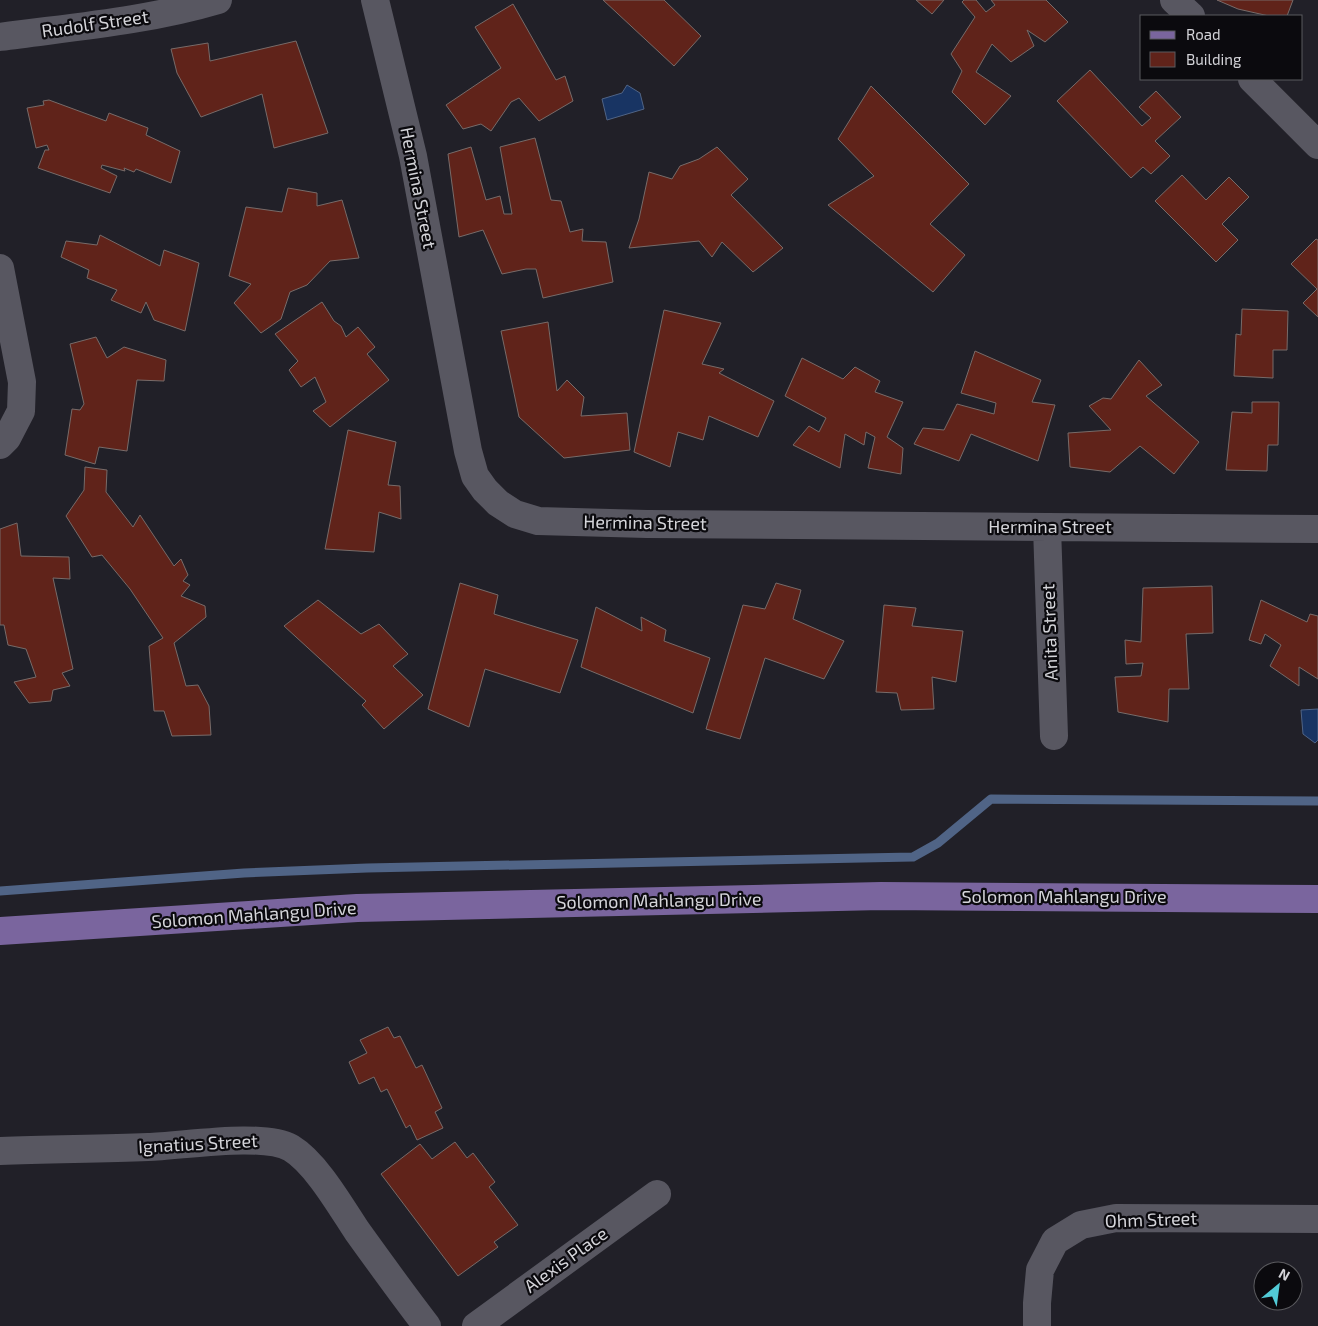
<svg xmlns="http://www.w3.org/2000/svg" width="1318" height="1326" viewBox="0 0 1318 1326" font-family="'Exo 2',sans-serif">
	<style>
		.water { fill: #183463; stroke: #506486 }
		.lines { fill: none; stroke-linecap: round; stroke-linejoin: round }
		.stream { stroke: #506486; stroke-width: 9 }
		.building { fill: #60231a; stroke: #776b69 }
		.street { stroke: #585761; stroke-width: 28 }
		.primary { stroke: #7a659e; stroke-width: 28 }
		.labels { text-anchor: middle; stroke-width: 4.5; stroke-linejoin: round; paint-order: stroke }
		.street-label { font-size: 18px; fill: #d4d4d9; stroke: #0b0a0e }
	</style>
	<rect width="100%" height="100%" fill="#212028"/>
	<path class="water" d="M627,85L640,93L644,109L607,120L602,99L622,93Z
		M1318,709V740L1315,743L1303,734L1301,710Z"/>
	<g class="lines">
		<path class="stream" d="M0,891L244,873L367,868L913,857L938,843L991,799L1318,801"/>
	</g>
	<path class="building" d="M603,0H664L701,36L674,66Z
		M916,0H944L932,14Z
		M964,0H976L986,12L995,5L991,0H1046L1068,22L1045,42L1027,30L1034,46L1011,62L992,44L976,72L1011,96L985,125L952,92L962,71L951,54L975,17L962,2Z
		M1217,0H1293L1287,16H1269L1238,9Z
		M513,4L556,80L565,76L573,101L539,121L519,98L511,102L491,131L481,124L463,129L446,105L501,68L475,27Z
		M296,41L328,133L274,148L262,94L201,117L177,73L171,49L208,43L210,61Z
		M1090,70L1142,126L1151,118L1139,107L1156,91L1181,117L1155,141L1170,156L1151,174L1143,167L1131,178L1057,101Z
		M871,86L969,184L930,224L965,255L933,292L828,205L874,176L838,139Z
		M49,100L106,121L109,113L148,128L146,135L180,151L171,183L136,169L134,172L124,168L125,171L102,165L101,168L117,176L110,193L38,168L45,150H49L47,145L36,148L27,108L44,105L43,101Z
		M535,138L551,200L561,201L570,232L583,229L582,241L606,242L613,282L543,298L536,269H526L502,274L483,230L459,237L448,154L471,147L486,200L500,196L504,214H512L500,147Z
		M717,147L748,179L731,195L783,248L753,272L722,242L712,257L699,241L629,248L639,219L649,172L672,179L680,166L699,159Z
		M1182,175L1206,200L1229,177L1249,197L1222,224L1238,240L1216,262L1155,201Z
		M288,188L317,193V206L342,200L359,258L330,261L307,285L290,292L281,319L261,333L234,303L251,284L229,276L246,207L282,212Z
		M100,235L160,266L164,250L199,263L185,331L154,320L146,302L141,313L111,300L117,290L87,278L89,270L61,257L66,241L97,245Z
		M1316,239L1318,240V317L1303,303L1317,289L1291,264Z
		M322,302L334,321L341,326L346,337L358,327L375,347L367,354L389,380L330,427L313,411L326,402L315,377L301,387L289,370L298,361L275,334Z
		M1242,309L1288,311L1287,350H1273V378L1234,376L1236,334L1241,335Z
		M664,310L721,323L702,364L724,369L719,373L774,401L758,437L709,416L703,440L678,432L670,467L634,452Z
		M548,322L557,391L567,380L584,397L581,416L627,413L630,450L564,458L519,417L501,331Z
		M96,337L107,358L124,347L166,360L164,381L137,380L127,451L99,447L95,464L65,455L72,409L80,410L84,404L70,344Z
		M975,351L1041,380L1032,402L1055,405L1038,461L971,434L959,461L914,444L923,428L944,430L957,404L994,414L996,403L961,393Z
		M802,358L843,379L855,367L880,381L875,392L903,402L887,437L903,448L901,474L868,468L875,437L866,432L864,445L845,434L840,468L793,445L809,426L819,432L826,418L785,396Z
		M1139,360L1162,385L1146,396L1199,442L1174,474L1140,446L1110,472L1070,467L1068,433L1111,430L1089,406L1103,398L1111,399Z
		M1252,402H1279L1278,445H1268L1267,471L1226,470L1232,412L1252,413Z
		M348,430L396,442L388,485L400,486L401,519L379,512L374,552L325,549Z
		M85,467L107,470L106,492L133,527L140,515L174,566L181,559L188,575L183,581L190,585L181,596L205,606L206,617L174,643L186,686L198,685L209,706L211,735L172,736L164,711H154L149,646L163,638L130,589L102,555L92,557L66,516L84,490Z
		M17,523L21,556L69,557L70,579L53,578L73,669L62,673L70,686L53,690L51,701L29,703L14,682L36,677L26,649L8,645L4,625H0V529Z
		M460,583L498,595L494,614L578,640L560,693L485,669L469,727L428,709Z
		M776,583L801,590L793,619L844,641L824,679L765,658L740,739L706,729L743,605L765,609Z
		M1212,586L1213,633L1186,634L1189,689H1169L1168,722L1118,712L1115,677L1141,676L1143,663L1126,664L1125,640L1141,642L1143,588Z
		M318,600L361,634L379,624L408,654L393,666L423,695L384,729L362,705L366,701L284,626Z
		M1261,600L1307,622L1310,614L1318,616V679L1299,667V686L1270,666L1281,645L1265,634L1261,644L1249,640Z
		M884,605L916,608L912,626L963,631L956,682L932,677L934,709L901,710L897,693L876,692Z
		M596,607L642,631L641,617L666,630L664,641L710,658L693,713L581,667Z
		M388,1027L394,1038L400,1036L416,1068L422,1065L442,1108L435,1112L443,1128L417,1140L410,1125L406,1128L387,1089L381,1092L374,1077L359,1084L349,1062L367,1053L360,1040Z
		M455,1142L467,1158L473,1153L495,1182L489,1187L518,1225L494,1242L498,1247L458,1276L381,1174L420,1144L432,1159Z"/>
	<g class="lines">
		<path class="street" d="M375,0L413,156L468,451L475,476L485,490L498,503L515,514L538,521L647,524L1318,529
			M1174,0L1191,16
			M0,37C73,27 147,21 218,0
			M1252,79L1318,145
			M0,268L22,382L21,411L7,438L0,445
			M1047,527L1054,736
			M0,1151C49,1149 99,1149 148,1147C183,1146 262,1132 291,1148C316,1163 341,1207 357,1231C380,1263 403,1295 427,1326
			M476,1326L657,1194
			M1037,1326V1303L1040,1270L1055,1241L1081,1225L1116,1218L1318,1219"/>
		<path class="primary" d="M0,931L357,908L881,896L1318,899"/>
	</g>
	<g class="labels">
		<g class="street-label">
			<text transform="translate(95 24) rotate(-8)" y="6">Rudolf Street</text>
			<text transform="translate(418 188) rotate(79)" y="6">Hermina Street</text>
			<text transform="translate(645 523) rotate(1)" y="6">Hermina Street</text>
			<text x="1050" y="533">Hermina Street</text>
			<text transform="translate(1050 632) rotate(-92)" y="6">Anita Street</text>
			<text x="1064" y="903">Solomon Mahlangu Drive</text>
			<text transform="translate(659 901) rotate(-1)" y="6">Solomon Mahlangu Drive</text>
			<text transform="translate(254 915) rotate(-4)" y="6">Solomon Mahlangu Drive</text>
			<text transform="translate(198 1144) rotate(-3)" y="6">Ignatius Street</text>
			<text transform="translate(1151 1220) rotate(-2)" y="6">Ohm Street</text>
			<text transform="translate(566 1260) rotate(-36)" y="6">Alexis Place</text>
		</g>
	</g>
	<rect x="1140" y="15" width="162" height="65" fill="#0b0a0e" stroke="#5b5b5f"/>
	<rect x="1150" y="31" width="25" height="8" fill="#7a659e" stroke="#5b5b5f"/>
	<text x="1186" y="40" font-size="15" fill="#d4d4d9">Road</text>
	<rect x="1150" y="52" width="25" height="15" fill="#60231a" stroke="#5b5b5f"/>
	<text x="1186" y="65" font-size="15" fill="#d4d4d9">Building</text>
	<g transform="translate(1278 1286) rotate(29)"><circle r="24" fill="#0b0a0e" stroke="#5b5b5f"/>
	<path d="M0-4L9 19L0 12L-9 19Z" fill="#52cbd7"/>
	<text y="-8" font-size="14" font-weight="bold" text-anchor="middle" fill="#d4d4d9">N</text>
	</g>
</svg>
